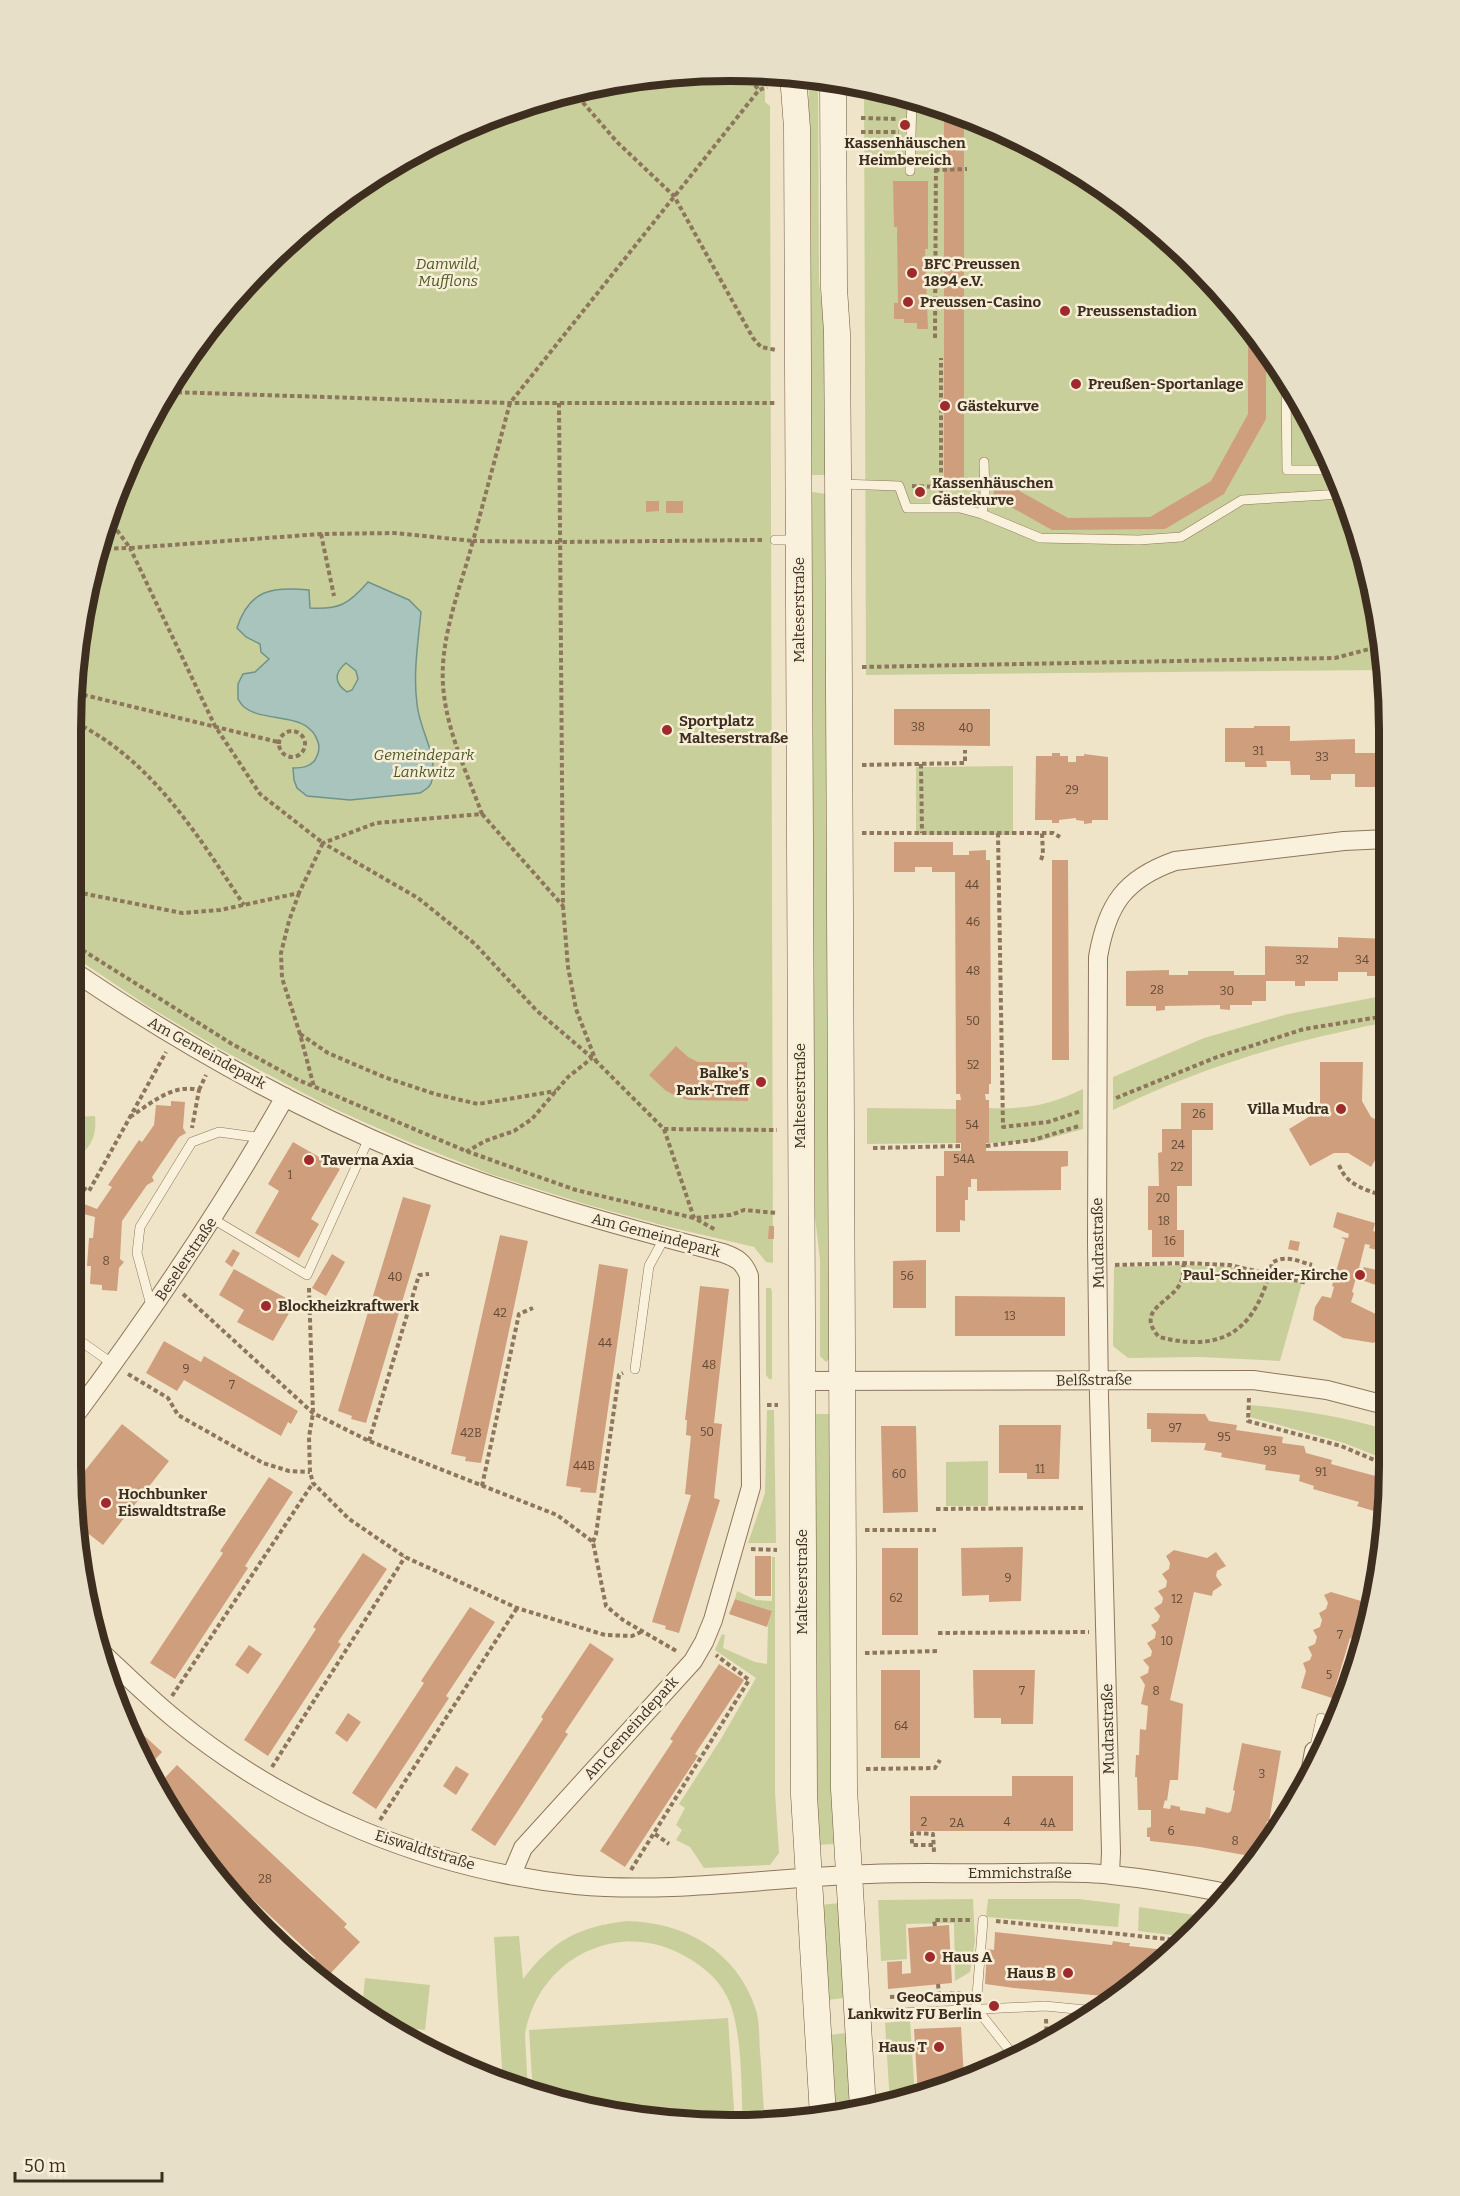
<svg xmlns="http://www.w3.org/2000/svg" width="1460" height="2196" viewBox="0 0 1460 2196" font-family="Bitter,serif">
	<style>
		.green { fill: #c9cf9b }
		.water { fill: #a9c4bc; stroke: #6f938a; stroke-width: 1.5; fill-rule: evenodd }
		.building { fill: #cf9f7d }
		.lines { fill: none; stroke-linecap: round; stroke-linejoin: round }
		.service-casing { stroke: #8d765c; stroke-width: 10 }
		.minor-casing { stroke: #8d765c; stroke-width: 20 }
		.secondary-casing { stroke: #6f573f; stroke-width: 27 }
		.path { stroke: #8d765c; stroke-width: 4; stroke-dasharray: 4.5 3; stroke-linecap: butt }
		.service { stroke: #faf1dc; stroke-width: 9 }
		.minor { stroke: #faf1dc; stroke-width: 18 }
		.secondary { stroke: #faf1dc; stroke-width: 26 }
		.poi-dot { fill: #9e2a2b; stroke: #f7eed8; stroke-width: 2 }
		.labels { text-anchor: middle; stroke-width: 5; stroke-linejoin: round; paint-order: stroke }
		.number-label { font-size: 12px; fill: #624a37 }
		.poi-label { font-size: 15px; font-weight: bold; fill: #3d2e20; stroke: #f7eed8; text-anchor: start }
		.park-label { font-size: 15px; font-style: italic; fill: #4d5a26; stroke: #f7eed8 }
		.street-label { font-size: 15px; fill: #3d2e20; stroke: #f7eed8 }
		.rim { fill: none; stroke: #3d2e20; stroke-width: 8 }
	</style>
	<rect width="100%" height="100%" fill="#f0e4c8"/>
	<path class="green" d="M687,72L765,74V102L770,106L773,1263L766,1262L754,1247L665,1226L588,1205L490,1174L404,1140L326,1105L220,1049L149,1007L76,958V644L93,559L138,439L234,295L329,207L439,138L560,93Z
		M813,78L817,80L818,84L819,283L825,328L826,475H811L808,118L809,82Z
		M864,87L942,106L1060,159L1165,234L1253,329L1322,439L1367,560L1385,670L866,675Z
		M813,492L826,494L830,1358L826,1362L820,1356V1260L812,1191L810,494Z
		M1013,766V835H916V767Z
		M1387,995L1386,1023C1367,1025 1347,1031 1327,1035C1253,1052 1182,1077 1113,1110V1077L1204,1038L1288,1014Z
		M1083,1089V1129L1040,1141L989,1143V1108C1027,1109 1048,1106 1083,1089Z
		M867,1108L956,1109V1143L867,1144Z
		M95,1116C97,1133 92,1149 76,1157V1117Z
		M1185,1265L1230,1267L1302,1283L1280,1361L1199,1357L1128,1358L1113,1346L1114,1267Z
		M766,1288H771L772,1292V1379H769L766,1375Z
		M1250,1405C1296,1409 1341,1416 1384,1429V1459L1344,1443L1250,1417Z
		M767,1410H774L776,1543H748L765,1493Z
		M812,1414H830L835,1844L816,1845Z
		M988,1461V1506H946V1462Z
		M772,1557H775V1792L779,1853L770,1865L704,1868L690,1847L676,1840L682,1830L676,1825L685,1808L679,1804L721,1739L756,1678L715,1650L722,1634L725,1635L723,1648L755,1662L767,1664L768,1624L772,1611L735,1599L737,1591L756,1600L772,1601Z
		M973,1899L975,1941L970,1972L955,1981L954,1923L906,1924L907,1959L881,1961L878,1900Z
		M988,1899H1079L1120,1904L1118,1927L986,1917Z
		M839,1903L844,1998L827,2000L820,1905Z
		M1139,1907L1209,1917L1189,1937L1138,1931Z
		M626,1921C685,1922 737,1951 756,2010C760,2023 759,2038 760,2051C762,2075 763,2100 765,2124H743C741,2088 743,2023 725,1993C716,1976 698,1963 681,1954C614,1919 537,1961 525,2035L528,2093L503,2084L494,1937L519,1936L523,1979C552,1941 578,1927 626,1921Z
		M365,1978L430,1985L425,2030L393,2027L362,2008Z
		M728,2018L735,2124H687L560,2103L533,2094L529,2030Z
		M910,2020L915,2097L890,2105L885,2023Z
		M845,2033L847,2034L852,2111L832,2114L830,2035Z"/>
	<path class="water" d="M368,582L409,600L421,612C418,643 413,673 417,704C419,729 438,754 432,780C431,787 426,789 420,793L350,800L307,796L297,788L294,780L293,768C302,768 310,767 315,760C318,755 320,748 318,742C308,710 265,724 244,707C241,705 240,702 238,699V684L243,674L255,672L269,659L261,652L260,644L246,637L237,628C249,590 272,586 309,590L310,608C339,610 349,604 368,582ZM346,663L356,671L358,679L352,690L347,692C334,683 334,673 346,663Z"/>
	<path class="building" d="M944,106L964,116V485H944Z
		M901,120L909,121V131L901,130Z
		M893,181H928V249H925L928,329H917V323H904V319H894V303H898L897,227H894Z
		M1248,323L1266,349V419L1224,494L1165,529L1052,530L993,497L995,485L998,479L1068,518L1150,517L1211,481L1248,414Z
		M916,487H924V497H916Z
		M646,501H659V511L646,512Z
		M666,501H683V513H666Z
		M894,709H990V746L894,745Z
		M1254,726H1290V741L1355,739V753H1388V787H1355V774H1331V780H1310V775H1291L1290,761H1266L1267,767H1245V762H1225V728H1254Z
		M1052,753H1060V756H1068V762H1076V756H1084V754L1108,757V820H1092V823L1084,824V821L1076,820V818L1059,820V823H1052V820H1035L1036,756H1052Z
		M894,842H953V855H969V851L986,850V860H990L991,1045V1084H989V1094H985L986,1100H989V1143H986V1151H1068V1166L1061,1167V1190L977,1191V1179H971V1187H968V1200H965V1221L960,1220V1232H936V1176H944V1151H961V1143H956V1100H961L960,1094H956L955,872H932V867H915V872H894Z
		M1052,860H1068L1069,1060H1052Z
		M1338,937L1387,939V972H1378V976H1367V972H1338V981H1305V986H1295V981H1266V1001H1252V1005H1230V1010L1220,1009V1005L1165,1006V1010L1156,1011V1006H1126V971L1169,970V975H1188V971H1234V975H1265V946L1338,948Z
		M676,1046L688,1057L698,1062H747L748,1101L688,1100L672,1094L665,1090L649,1075Z
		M1320,1062H1363L1362,1101L1371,1117L1386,1125V1142L1371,1167L1348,1153H1334L1310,1166L1289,1129L1312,1115L1320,1103Z
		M171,1101L185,1102L183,1128L186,1133L179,1137L152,1177L154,1181L147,1185L122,1221L120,1259L124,1262L119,1268L117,1291L102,1290V1285L90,1284L91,1266H87L89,1238H93L95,1217L80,1213L76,1218V1194L81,1196L79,1202L97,1209L112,1187L108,1185L139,1140L142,1142L154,1125L156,1105L171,1106Z
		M1181,1103H1213V1130H1192V1186H1177V1230H1184V1257H1152V1230H1148V1186H1159L1158,1153L1162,1152V1129H1181Z
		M293,1142L340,1169L311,1219L319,1224L299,1258L255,1233L279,1191L268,1184Z
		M403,1197L431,1205L366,1423L351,1419L352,1416L338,1411Z
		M1337,1212L1375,1223L1373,1231L1385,1235V1252L1369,1248L1370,1245L1365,1244L1359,1268L1363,1269L1364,1267L1385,1272L1384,1288L1356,1278L1352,1292L1354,1293L1351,1302L1384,1318L1382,1332L1374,1343L1343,1338L1313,1320L1315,1307L1322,1296L1331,1298L1334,1287L1332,1286L1345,1240L1341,1237L1348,1238L1349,1234L1333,1227Z
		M769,1226H774V1239H768Z
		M500,1235L528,1241L481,1463L465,1461L466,1457L451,1454Z
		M1290,1240L1300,1242L1298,1251L1288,1249Z
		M233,1249L240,1253L232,1267L225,1262Z
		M332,1254L345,1262L326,1296L312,1288Z
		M926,1260V1308H893V1261Z
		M599,1264L628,1269L596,1493L580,1492L581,1488L566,1486Z
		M234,1269L295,1303L273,1341L237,1322L244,1310L219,1295Z
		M700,1286L729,1289L714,1423L722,1424L714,1498L720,1500L679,1633L665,1629L666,1626L652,1622L691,1495L685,1494L691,1436L686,1435L687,1420H685Z
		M955,1296L1065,1297V1336H955Z
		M164,1341L201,1362L204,1356L298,1411L291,1424L288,1422L281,1436L184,1380L177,1391L146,1373Z
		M1147,1413L1205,1414L1209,1421L1237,1425L1236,1430L1283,1437L1282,1443L1304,1446L1306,1453L1332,1460L1331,1464L1379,1477L1378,1481L1384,1483V1514L1357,1506L1359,1502L1313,1489L1314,1486L1299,1481L1300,1475L1265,1470L1266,1465L1221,1457L1222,1453L1204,1450L1206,1443L1151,1442V1429H1147Z
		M122,1424L169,1461L103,1545L76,1524V1482Z
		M999,1425H1061L1059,1479H1027V1473H999Z
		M881,1426H916L918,1512L883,1513Z
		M269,1477L293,1492L245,1566L248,1568L175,1679L150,1663L223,1553L220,1551Z
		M1023,1547L1021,1601L989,1602V1595L962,1596L961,1548Z
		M882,1548H918V1635H882Z
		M1174,1550L1207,1558L1216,1552L1226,1566L1217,1571L1216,1576L1222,1585L1213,1591L1212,1596L1194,1592L1170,1700L1183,1704L1178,1780H1170L1167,1801L1165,1800L1163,1808L1170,1809L1171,1805L1180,1807V1810L1205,1814L1206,1807L1228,1813L1231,1811L1235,1791L1233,1790L1242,1743L1281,1751L1269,1822L1267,1821L1263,1845L1255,1857L1200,1847L1150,1841V1837H1147V1828L1151,1827V1810H1138L1137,1777H1135L1136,1755H1139L1140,1729L1146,1730L1148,1706L1141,1704L1145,1685L1140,1677L1148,1673L1149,1667L1143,1660L1151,1656L1152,1651L1147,1643L1155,1638L1156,1632L1151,1625L1158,1621L1160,1616L1154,1608L1162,1603L1163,1598L1158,1591L1166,1587L1167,1581L1162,1574L1169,1569L1170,1563L1166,1556Z
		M363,1553L387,1569L338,1642L341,1644L268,1756L244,1740L316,1629L313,1627Z
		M755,1556H771V1596H755Z
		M1331,1592L1361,1601L1369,1597L1373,1604L1362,1642L1350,1638L1332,1698L1301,1688L1306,1671L1303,1663L1310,1660L1312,1655L1308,1647L1315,1644L1317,1637L1313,1630L1320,1627L1322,1620L1319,1613L1326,1609L1328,1603L1324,1595Z
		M735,1599L772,1611L767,1627L729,1614Z
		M470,1607L495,1622L446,1696L449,1698L376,1809L352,1793L424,1683L421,1681Z
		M590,1643L614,1659L565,1732L568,1734L495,1846L471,1830L543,1719L541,1717Z
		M249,1645L262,1654L248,1674L235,1665Z
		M719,1664L744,1680L695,1754L698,1756L625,1867L600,1851L673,1741L670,1739Z
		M881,1670H920V1758H881Z
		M973,1670H1035L1033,1724H1001V1718H974Z
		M348,1713L361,1722L347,1742L335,1733Z
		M125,1718L162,1752L149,1766L141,1751Z
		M177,1765L347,1924L344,1927L360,1942L329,1975L313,1961L315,1958L182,1833L158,1785Z
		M456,1766L469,1774L456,1795L443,1786Z
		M1012,1776H1073V1831H910V1796H1012Z
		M949,1925L952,1983L888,1989L887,1962L902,1961V1974L911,1973L908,1928Z
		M995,1932L1112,1945L1113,1941L1126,1943H1130L1129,1946L1175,1951L1165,1962L1116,1997L1014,1988L985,1984L987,1949L994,1950Z
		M961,2027L964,2077L918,2096L914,2029Z"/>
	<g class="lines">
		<defs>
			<path id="service" d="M910,171L912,98
				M1286,382L1287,470H1333
				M841,484L899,486L907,508H960L982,514L1040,538L1139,540L1181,537L1242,500L1343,494
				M982,514L985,495L984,462
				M775,540H796
				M213,1219L307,1275L369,1138
				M152,1309L137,1253L140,1227L192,1142L219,1132L262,1138
				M76,1338L113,1364
				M635,1369L649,1266L660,1246L663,1238
				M1314,1751L1321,1718
				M983,1920L976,2008L1014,2056
				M860,2015L1045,2006L1096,2011"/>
			<path id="minor" d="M76,973C181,1044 293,1107 411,1156C512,1197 618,1226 723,1253C737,1258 744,1262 749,1276L751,1487L713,1620L704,1642L693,1661L523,1848L512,1874
				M801,1381L1253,1380L1327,1390L1385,1405
				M76,1414C152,1312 222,1208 285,1097
				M99,1650C124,1673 148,1697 175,1719C287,1811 431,1870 576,1885C674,1894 773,1877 870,1874C917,1872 963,1874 1009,1873C1043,1873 1078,1871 1112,1875C1151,1879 1191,1886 1231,1894
				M1310,1774L1314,1751
				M1110,1874L1111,1852L1099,1397L1097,1242L1098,957C1107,905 1124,879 1175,861L1344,841L1387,839"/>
			<path id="secondary" d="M793,75L797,128L804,1795L823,2116
				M833,80L834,288L837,333L838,471L844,1789L863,2109"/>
		</defs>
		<use href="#service" class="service-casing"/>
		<use href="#minor" class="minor-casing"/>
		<use href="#secondary" class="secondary-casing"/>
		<path class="path" d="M745,74L759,90
			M573,91L617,142L674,196L753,338L761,347L776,350
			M861,118L898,119
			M861,132H899
			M935,170L967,169
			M221,315L255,276
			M935,338L936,160
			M170,392L510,403H775
			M559,403L563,906L568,967L576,1009L596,1061
			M912,486L941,487
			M941,495V358
			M108,518L130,548L321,534L394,533L473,541C460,590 437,643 444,695C449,736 468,776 482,814L376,823L323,843L418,898L475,944L536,1010L597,1062L664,1129L777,1130
			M321,534L334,596
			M762,540L560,542L473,541L510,403L759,90L767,87
			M862,667L1335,658L1381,646
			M76,693L278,742
			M76,723C153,761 198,836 244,905
			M279 744a13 13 0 1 1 26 0a13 13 0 1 1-26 0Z
			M921,764L922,833
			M862,765L965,763V750
			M482,814L563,906
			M862,833H1053L1060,837
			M998,833L1003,1127L1048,1122L1081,1111
			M1041,860L1043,854L1042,833
			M76,892L182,913L220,910L299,893L323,843L260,794L237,759L215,726L130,548L97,549
			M299,893L289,921L281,953L282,978L300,1034L314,1087
			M76,946L232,1044L296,1079L466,1151L576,1190L694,1218L731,1215L744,1210L777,1213
			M300,1034L328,1053L384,1077L435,1094L478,1104L556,1091
			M199,1090L206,1075
			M1116,1098L1217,1057L1304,1029L1386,1016
			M130,1117C150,1104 173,1083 199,1090L192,1128
			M664,1129L694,1218L716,1230
			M986,1146L1033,1140L1079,1126
			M873,1148L961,1146
			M466,1152L485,1141L514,1131L532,1119L568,1077L592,1058
			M1339,1165C1347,1186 1365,1189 1386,1197
			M76,1184L89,1191L166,1052
			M1184,1263C1183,1269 1183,1277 1181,1282C1172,1303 1134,1309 1159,1337C1226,1354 1257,1328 1272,1263C1285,1254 1297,1261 1312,1265
			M1115,1265L1184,1263L1230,1265L1307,1283
			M309,1288L313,1413L309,1437L310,1472L313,1483L349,1519L405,1557L517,1608L605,1635L632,1636L641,1632
			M183,1294L313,1413L369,1441L557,1515L593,1542L606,1606L623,1620L678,1652
			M128,1374L168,1398L178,1415L263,1463L289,1471L310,1472
			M1382,1386L1385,1377
			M1249,1398L1248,1421L1341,1446L1384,1464
			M767,1405H778
			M369,1441L419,1275L429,1274
			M482,1486L519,1314L533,1308
			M936,1509L1085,1508
			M865,1530H936
			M593,1542L596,1534L619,1375L623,1373
			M751,1549L777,1550
			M938,1633L1089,1632
			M865,1653L938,1651
			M172,1696L313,1483
			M272,1767L405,1557
			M866,1769L935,1768L940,1760
			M380,1820L517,1608
			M655,1834L669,1844
			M933,1845H912V1833L933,1834L934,1852
			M631,1870L749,1680L716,1655
			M996,1921L1186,1941
			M935,1926L934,1920H970
			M938,1984L939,1994
			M890,1997L959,1993L962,1996
			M1046,2019L1047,2042
			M1047,2037L1061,2036"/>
		<use href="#service" class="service"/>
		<use href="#minor" class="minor"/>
		<use href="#secondary" class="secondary"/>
	</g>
	<g class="poi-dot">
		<circle cx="905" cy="125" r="6"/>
		<circle cx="912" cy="273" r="6"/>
		<circle cx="908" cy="302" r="6"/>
		<circle cx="1065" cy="311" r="6"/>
		<circle cx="1076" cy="384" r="6"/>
		<circle cx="945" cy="406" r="6"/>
		<circle cx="920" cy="492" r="6"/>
		<circle cx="667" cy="730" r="6"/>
		<circle cx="761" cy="1082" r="6"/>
		<circle cx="1341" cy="1109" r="6"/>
		<circle cx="309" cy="1160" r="6"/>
		<circle cx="1360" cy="1275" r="6"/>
		<circle cx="266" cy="1306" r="6"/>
		<circle cx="106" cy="1503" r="6"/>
		<circle cx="930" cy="1957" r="6"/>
		<circle cx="1068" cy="1973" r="6"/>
		<circle cx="994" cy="2006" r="6"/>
		<circle cx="939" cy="2047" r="6"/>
	</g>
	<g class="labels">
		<g class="number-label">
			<text x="918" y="731">38</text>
			<text x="966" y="732">40</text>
			<text x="1258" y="755">31</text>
			<text x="1322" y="761">33</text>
			<text x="1072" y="794">29</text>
			<text x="972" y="889">44</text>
			<text x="973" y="926">46</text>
			<text x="1302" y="964">32</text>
			<text x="1362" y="964">34</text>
			<text x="973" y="975">48</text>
			<text x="1157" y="994">28</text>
			<text x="1227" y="995">30</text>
			<text x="973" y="1025">50</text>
			<text x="973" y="1069">52</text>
			<text x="1199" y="1118">26</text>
			<text x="972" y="1129">54</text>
			<text x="1178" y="1149">24</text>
			<text x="964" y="1163">54A</text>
			<text x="1177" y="1171">22</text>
			<text x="290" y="1179">1</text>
			<text x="1163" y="1202">20</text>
			<text x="1164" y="1225">18</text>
			<text x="1170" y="1245">16</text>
			<text x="106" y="1265">8</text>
			<text x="907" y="1280">56</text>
			<text x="395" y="1281">40</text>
			<text x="500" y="1317">42</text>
			<text x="1010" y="1320">13</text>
			<text x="605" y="1347">44</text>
			<text x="709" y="1369">48</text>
			<text x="186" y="1373">9</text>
			<text x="232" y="1389">7</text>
			<text x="1175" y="1432">97</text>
			<text x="707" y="1436">50</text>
			<text x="471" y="1437">42B</text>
			<text x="1224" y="1441">95</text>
			<text x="1270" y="1455">93</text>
			<text x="584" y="1470">44B</text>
			<text x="1040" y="1473">11</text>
			<text x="1321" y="1476">91</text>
			<text x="899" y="1478">60</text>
			<text x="1008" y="1582">9</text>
			<text x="896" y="1602">62</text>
			<text x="1177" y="1603">12</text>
			<text x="1340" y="1639">7</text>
			<text x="1167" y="1645">10</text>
			<text x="1329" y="1679">5</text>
			<text x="1022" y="1695">7</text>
			<text x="1156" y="1695">8</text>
			<text x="901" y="1730">64</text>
			<text x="1262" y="1778">3</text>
			<text x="924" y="1826">2</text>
			<text x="1007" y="1826">4</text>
			<text x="957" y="1827">2A</text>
			<text x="1048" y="1827">4A</text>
			<text x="1171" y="1835">6</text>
			<text x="1235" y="1845">8</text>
			<text x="265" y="1883">28</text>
		</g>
		<g class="poi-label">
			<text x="905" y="148" text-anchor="middle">Kassenhäuschen<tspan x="905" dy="17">Heimbereich</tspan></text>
			<text x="924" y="269">BFC Preussen<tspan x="924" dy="17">1894 e.V.</tspan></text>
			<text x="920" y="307">Preussen-Casino</text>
			<text x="1077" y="316">Preussenstadion</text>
			<text x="1088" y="389">Preußen-Sportanlage</text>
			<text x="957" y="411">Gästekurve</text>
			<text x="932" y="488">Kassenhäuschen<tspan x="932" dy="17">Gästekurve</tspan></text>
			<text x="679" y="726">Sportplatz<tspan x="679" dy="17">Malteserstraße</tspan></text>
			<text x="749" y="1078" text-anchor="end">Balke's<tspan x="749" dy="17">Park-Treff</tspan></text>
			<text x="1329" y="1114" text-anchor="end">Villa Mudra</text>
			<text x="321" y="1165">Taverna Axia</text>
			<text x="1348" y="1280" text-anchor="end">Paul-Schneider-Kirche</text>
			<text x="278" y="1311">Blockheizkraftwerk</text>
			<text x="118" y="1499">Hochbunker<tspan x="118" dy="17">Eiswaldtstraße</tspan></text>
			<text x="942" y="1962">Haus A</text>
			<text x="1056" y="1978" text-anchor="end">Haus B</text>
			<text x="982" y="2002" text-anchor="end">GeoCampus<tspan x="982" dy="17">Lankwitz FU Berlin</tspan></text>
			<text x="927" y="2052" text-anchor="end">Haus T</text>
		</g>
		<g class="park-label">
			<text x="448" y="269">Damwild,<tspan x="448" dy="17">Mufflons</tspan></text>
			<text x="424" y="760">Gemeindepark<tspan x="424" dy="17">Lankwitz</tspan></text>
		</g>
		<g class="street-label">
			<text transform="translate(799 610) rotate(-90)" y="5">Malteserstraße</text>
			<text transform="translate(207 1053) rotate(29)" y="5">Am Gemeindepark</text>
			<text transform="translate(800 1096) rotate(-90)" y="5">Malteserstraße</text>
			<text transform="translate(656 1235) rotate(15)" y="5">Am Gemeindepark</text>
			<text transform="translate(1098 1243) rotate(-91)" y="5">Mudrastraße</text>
			<text transform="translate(186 1259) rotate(-56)" y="5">Beselerstraße</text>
			<text transform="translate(1094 1380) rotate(-1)" y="5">Belßstraße</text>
			<text transform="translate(802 1582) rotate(-90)" y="5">Malteserstraße</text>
			<text transform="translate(631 1728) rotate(-48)" y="5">Am Gemeindepark</text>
			<text transform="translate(1108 1729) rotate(-91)" y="5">Mudrastraße</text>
			<text transform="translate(425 1850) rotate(17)" y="5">Eiswaldtstraße</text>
			<text x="1020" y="1878">Emmichstraße</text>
		</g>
	</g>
	<path d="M0 0H1460V2196H0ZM730 81H730A649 649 0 0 1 1379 730V1466A649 649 0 0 1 730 2115H730A649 649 0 0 1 81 1466V730A649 649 0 0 1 730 81Z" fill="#e8dfc9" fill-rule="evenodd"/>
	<path class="rim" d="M730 81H730A649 649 0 0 1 1379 730V1466A649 649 0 0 1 730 2115H730A649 649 0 0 1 81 1466V730A649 649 0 0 1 730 81Z"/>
	<path d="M15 2172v9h147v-9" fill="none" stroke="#3d2e20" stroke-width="3"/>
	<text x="24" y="2172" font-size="18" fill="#3d2e20" stroke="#f7eed8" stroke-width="4.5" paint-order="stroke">50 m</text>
</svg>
